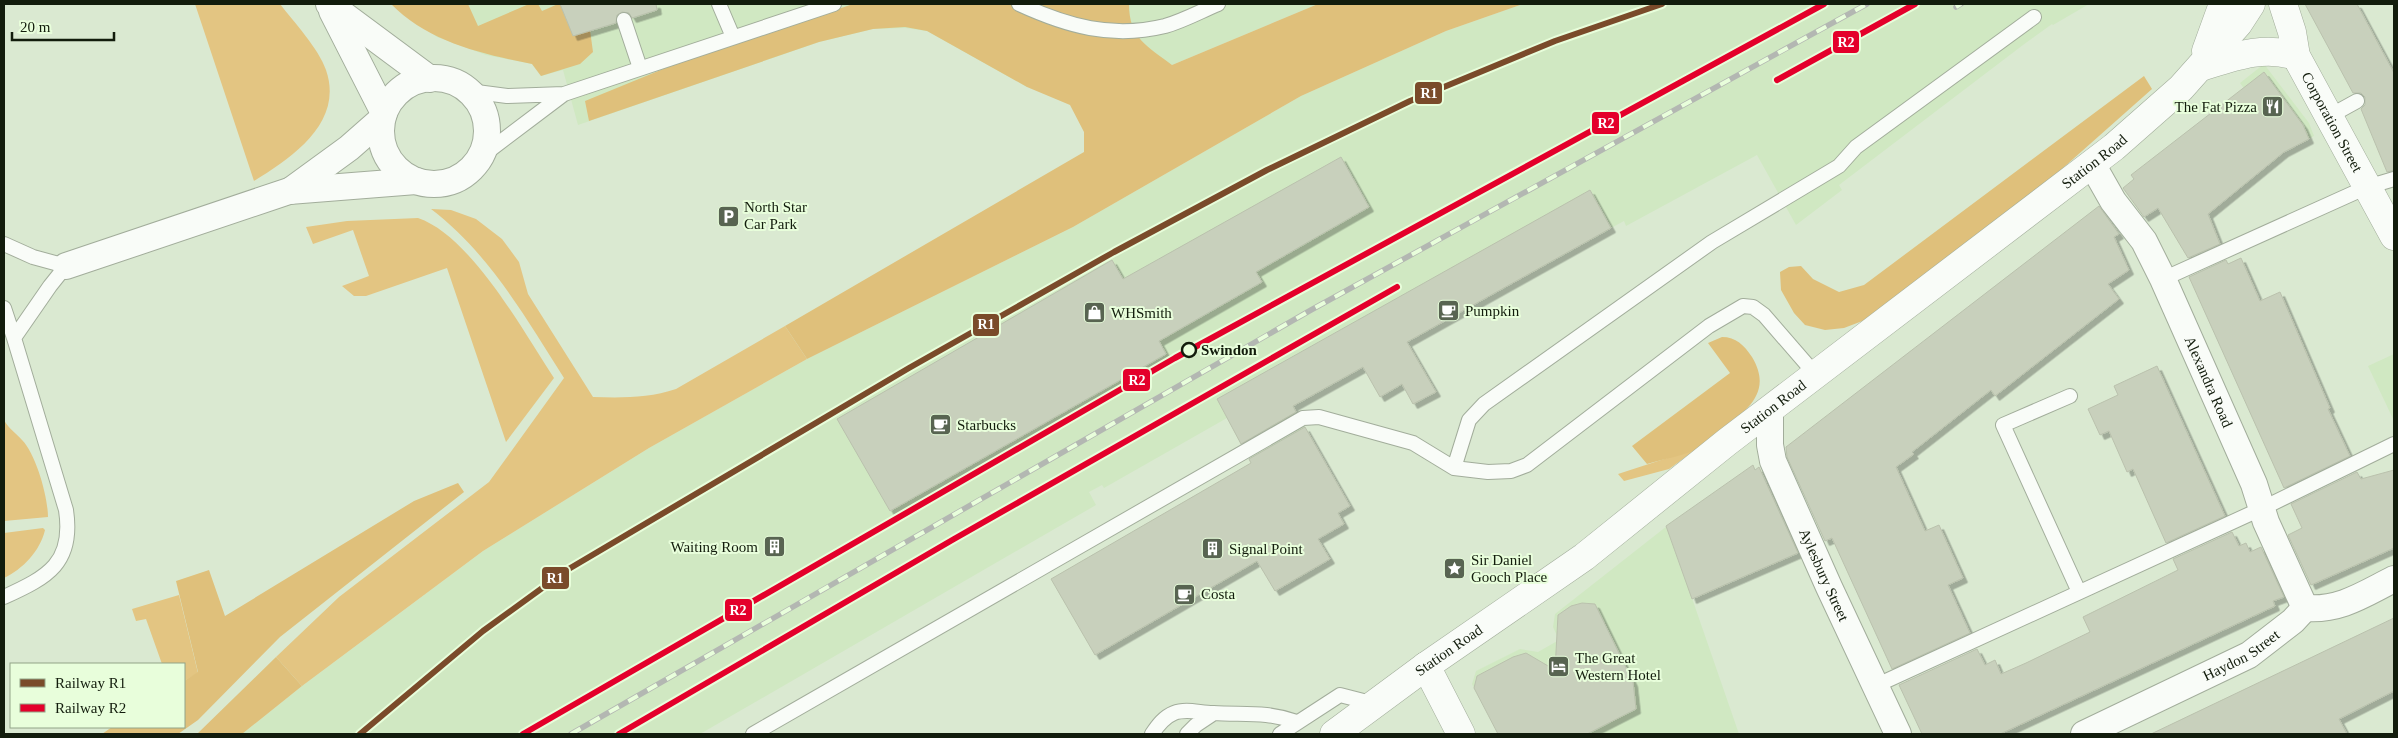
<svg xmlns="http://www.w3.org/2000/svg" width="2398" height="738" viewBox="0 0 2398 738" font-family="'Times New Roman',serif">
	<style>
		.built { fill: #d0e8c2 }
		.green { fill: #e3c582 }
		.forest { fill: #dfc07b }
		.building { fill: #c8d0bc; stroke: #bac1ad; filter: url(#shadow) }
		.lines { fill: none; stroke-linecap: round; stroke-linejoin: round }
		.service-casing { stroke: #a2ad9b; stroke-width: 16 }
		.minor-casing { stroke: #a2ad9b; stroke-width: 28 }
		.tertiary-casing { stroke: #a2ad9b; stroke-width: 29 }
		.service { stroke: #f9fcf8; stroke-width: 14 }
		.minor { stroke: #f9fcf8; stroke-width: 26 }
		.tertiary { stroke: #f9fcf8; stroke-width: 28 }
		.rail-casing { stroke: #b3b7b2; stroke-width: 5.5 }
		.rail { stroke: #e8fedb; stroke-width: 4; stroke-dasharray: 11; stroke-linecap: butt }
		.rail-1-casing { stroke: #e8fedb; stroke-width: 10 }
		.rail-2-casing { stroke: #e8fedb; stroke-width: 10 }
		.rail-1 { stroke: #7a4b2a; stroke-width: 6 }
		.rail-2 { stroke: #e4002b; stroke-width: 6 }
		.stop-dot { fill: #e8fedb; stroke: #121c0c; stroke-width: 2.5 }
		.labels { text-anchor: middle; stroke-width: 4; stroke-linejoin: round; paint-order: stroke }
		.poi-label { font-size: 15px; fill: #121c0c; stroke: #e8fedb; text-anchor: start }
		.street-label { font-size: 15px; fill: #121c0c; stroke: #e8fedb }
		.stop-label { font-size: 15px; font-weight: bold; fill: #121c0c; stroke: #e8fedb; text-anchor: start }
		.line-badge { stroke: #e8fedb; stroke-width: 2 }
		.badge-label { font-size: 14px; text-anchor: middle; font-weight: bold; fill: #fff }
	</style>
	<defs>
		<filter id="shadow"><feDropShadow dx="4.5" dy="4.5" stdDeviation="0" flood-color="#0004"/></filter>
	</defs>
	<rect width="100%" height="100%" fill="#dae9d1"/>
	<path class="built" d="M391,4H1318L1172,65L1027,87L927,31L905,28L873,29L819,42L578,125L563,70L541,76L532,64L486,55L437,37Z
		M1523,4H2089L2053,25L2052,24L2023,45L1839,185L1842,190L1796,225L1757,155L1626,226L1624,221L1611,228L1293,406L1350,506L1338,513L1344,524L1318,539L1330,559L1275,591L1258,561L1095,655L1051,579L1252,463L1227,418L1104,488L1102,485L1089,492L1096,505L700,734H242L302,686L483,551L649,448L807,359L1073,227L1301,96L1446,31Z
		M2264,64L2309,123L2314,136L2288,150L2240,83Z
		M2394,354V421L2368,366Z
		M1667,526L1739,734H1498L1472,684L1476,671L1520,649L1538,652L1559,640L1553,627L1555,614Z"/>
	<path class="green" d="M195,4H280C294,22 319,49 326,70C344,122 293,157 254,181Z
		M431,209L451,210L476,219L502,239L519,262L528,294L593,397C622,398 649,398 676,389L785,326L807,359L649,448L483,551L302,686L276,657L339,597L489,482L564,378C526,318 489,253 431,209Z
		M418,218C471,236 523,331 554,378L506,442L447,268L366,296H354L342,286L369,276L353,230L313,244L306,227L347,221Z
		M4,420C9,429 16,433 22,440C36,454 48,497 48,517L4,521Z
		M1698,448L1669,469L1624,481L1618,474Z
		M43,528L45,530C40,551 23,569 4,578V533Z
		M179,595L198,673L184,681V664H162L146,619L136,621L132,609Z"/>
	<path class="forest" d="M391,4H468L478,26L529,4H538L542,11L558,4H575L590,30L593,52L580,64L541,76L532,64C482,54 428,42 391,4Z
		M853,4H1129C1129,38 1147,46 1172,65L1318,4H1523L1446,31L1301,96L1073,227L807,359L785,326L1084,152V132L1070,105L1027,87L927,31L905,27L873,29L819,42L589,121L585,101L668,67Z
		M2144,76L2152,89L2037,191L1878,315L1844,328L1825,330L1805,325L1794,313L1781,290L1780,272L1789,267L1801,266L1813,279L1839,292L1864,285Z
		M1722,337C1736,337 1744,345 1752,357C1773,392 1747,410 1723,429C1715,435 1707,443 1699,448C1684,456 1663,459 1647,464L1632,446L1730,373L1708,343Z
		M458,483L464,492L280,637L198,720L178,734H102L112,727H184V681L198,672L176,581L209,570L225,616L414,501Z
		M276,657L302,686L242,734H197Z"/>
	<path class="building" d="M560,4H656L657,10L632,18L629,13L622,12L617,15L616,23L573,36Z
		M2305,4H2357L2394,73V170L2387,172L2361,109L2365,105V97L2361,93H2353Z
		M2264,72L2303,125L2309,139L2284,152L2208,214L2220,244L2188,258L2158,208L2144,217L2123,188L2134,179L2131,175Z
		M1341,157L1369,207L1256,272L1262,282L1159,341L1166,354L890,511L837,419L1112,260L1123,279Z
		M1590,190L1611,228L1407,342L1436,392L1413,404L1402,384L1380,397L1363,367L1293,406L1296,412L1241,444L1217,399Z
		M2099,206L2119,234L2114,237L2129,270L2108,284L2119,299L1995,396L1991,390L1912,452L1914,454L1896,467L1925,531L1939,525L1963,578L1948,585L1970,633L1892,669L1832,538L1825,541L1787,457L1786,447Z
		M2241,258L2260,301L2280,292L2330,408L2328,409L2350,456L2284,488L2189,277L2226,260L2228,264Z
		M2157,366L2225,516L2166,543L2133,469L2127,472L2109,431L2100,435L2088,409L2118,395L2114,386Z
		M1305,427L1350,506L1338,513L1344,524L1318,539L1330,559L1275,591L1257,561L1095,655L1051,579L1251,463L1249,459Z
		M1753,465L1755,470L1759,467L1798,553L1692,599L1666,526Z
		M2394,470V548L2311,585L2288,535L2302,528L2291,504L2357,472L2361,479Z
		M2232,532L2239,546L2246,543L2250,552L2261,547L2284,597L2273,601L2275,606L2000,734H1922L1899,685L1977,649L1985,665L1995,660L2001,674L2026,663L2090,632L2083,617L2178,570L2173,559Z
		M1582,603L1595,604L1633,682L1636,709L1587,734H1498L1474,688L1477,676L1513,657L1526,653L1555,670L1558,615L1571,606Z
		M2394,618V691L2339,719L2347,734H2151Z"/>
	<g class="lines">
		<defs>
			<path id="service" d="M719,4L733,37
				M1019,4C1067,26 1112,39 1165,26C1183,21 1201,11 1218,4
				M624,20L640,68
				M469,91L507,96L564,94L834,4
				M2328,117L2357,101
				M482,156L564,94
				M4,244L33,257L66,266L50,286L14,338L66,510C74,563 48,577 4,597
				M2163,279L2367,187L2394,179
				M4,308L14,338
				M2070,396L2003,425L2079,592
				M1454,468L1469,420L1484,404L1712,242L1839,166L1856,147L2034,17
				M1875,686L2263,508L2394,444
				M753,734L1303,418L1319,417L1413,443L1454,468L1488,472L1511,471L1527,465L1709,326L1743,306L1753,307L1764,315L1816,375
				M1152,734C1158,725 1164,717 1174,713C1186,708 1200,713 1213,713C1244,715 1266,711 1297,722
				M1187,734L1196,725L1214,713
				M1280,734L1340,695L1375,704"/>
			<g id="minor">
				<path d="M329,4L430,79"/>
				<path d="M332,11L384,113"/>
				<circle cx="434" cy="131" r="53"/>
				<path id="s1" d="M2092,164L2113,201L2144,241L2163,279L2254,484L2266,522L2305,608"/>
				<path d="M290,191L349,148L382,119"/>
				<path d="M66,266L289,191L416,181"/>
				<path id="s2" d="M1770,410V445L1773,461L1829,587L1898,734"/>
				<path d="M2305,608C2340,611 2364,594 2394,579"/>
				<path id="s3" d="M2084,734L2249,655L2293,621L2305,608"/>
			</g>
			<g id="tertiary">
				<path id="s4" d="M2283,4L2292,32L2296,56L2394,236"/>
				<path d="M2206,51L2223,4"/>
				<path d="M2201,67C2233,57 2263,45 2296,56"/>
				<path d="M1426,666L1461,734"/>
				<path id="s5" d="M1334,734L1426,666L1584,557L1727,442L2114,147L2181,88L2238,24L2251,4"/>
			</g>
		</defs>
		<use href="#service" class="service-casing"/>
		<use href="#minor" class="minor-casing"/>
		<use href="#tertiary" class="tertiary-casing"/>
		<use href="#service" class="service"/>
		<use href="#minor" class="minor"/>
		<use href="#tertiary" class="tertiary"/>
		<defs>
			<path id="rail" d="M1956,7L1961,4
				M571,734L1311,310L1867,4"/>
		</defs>
		<use href="#rail" class="rail-casing"/>
		<use href="#rail" class="rail"/>
		<defs>
			<path id="rail-1" d="M360,734L483,631L567,570L909,368L1114,252L1267,170L1410,101L1555,41L1662,4"/>
			<path id="rail-2" d="M1777,80L1915,4
				M523,734L1175,358L1824,4
				M619,734L954,539L1397,287"/>
		</defs>
		<use href="#rail-1" class="rail-1-casing"/>
		<use href="#rail-2" class="rail-2-casing"/>
		<use href="#rail-1" class="rail-1"/>
		<use href="#rail-2" class="rail-2"/>
	</g>
	<defs>
		<symbol id="restaurant-square" viewBox="-11 -11 22 22"><rect x="-9" y="-9" width="18" height="18" rx="4" fill="#586451" stroke="#e8fedb"/><path d="M-5-6h1v4h1v-4h1v4h1v-4h1v5L-1.5 .5V6h-2V.5L-5-1ZM5-6V6H3V1.5H1.5Q1.5-4 5-6Z" fill="#fff"/></symbol>
		<symbol id="parking-square" viewBox="-11 -11 22 22"><rect x="-9" y="-9" width="18" height="18" rx="4" fill="#586451" stroke="#e8fedb"/><path d="M-3.5-5.5H1a3.5 3.5 0 0 1 0 7H-1V5.5H-3.5ZM-1-3.4V-.6H.8a1.4 1.4 0 0 0 0-2.8Z" fill="#fff"/></symbol>
		<symbol id="cafe-square" viewBox="-11 -11 22 22"><rect x="-9" y="-9" width="18" height="18" rx="4" fill="#586451" stroke="#e8fedb"/><path d="M-5.5-4.5H6V0H3Q3 3.5 0 3.5H-2.5Q-5.5 3.5-5.5 0ZM3-3.2v2h1.7v-2ZM-6 4.5H4V6H-6Z" fill="#fff"/></symbol>
		<symbol id="shop-square" viewBox="-11 -11 22 22"><rect x="-9" y="-9" width="18" height="18" rx="4" fill="#586451" stroke="#e8fedb"/><path d="M-5-2.5h2.3a2.7 3.5 0 0 1 5.4 0H5L5.5 6h-11ZM-1.5-2.5h3a1.5 2.3 0 0 0-3 0Z" fill="#fff"/></symbol>
		<symbol id="building-square" viewBox="-11 -11 22 22"><rect x="-9" y="-9" width="18" height="18" rx="4" fill="#586451" stroke="#e8fedb"/><path d="M-4-6H4V6H1V3H-1V6H-4ZM-2.5-4.3h1.7v1.8h-1.7ZM.8-4.3h1.7v1.8H.8ZM-2.5-1h1.7V.8h-1.7ZM.8-1h1.7V.8H.8Z" fill="#fff"/></symbol>
		<symbol id="sight-square" viewBox="-11 -11 22 22"><rect x="-9" y="-9" width="18" height="18" rx="4" fill="#586451" stroke="#e8fedb"/><path d="M0-6L1.8-2.2L6-1.7L2.9 1.2L3.7 5.4L0 3.3L-3.7 5.4L-2.9 1.2L-6-1.7L-1.8-2.2Z" fill="#fff"/></symbol>
		<symbol id="hotel-square" viewBox="-11 -11 22 22"><rect x="-9" y="-9" width="18" height="18" rx="4" fill="#586451" stroke="#e8fedb"/><path d="M-6-4.5h1.5V1H6V5H4.5V3h-9V5H-6ZM-4 0a1.8 1.8 0 1 1 3.6 0ZM.5 0V-2.5h3Q6-2.5 6 0Z" fill="#fff"/></symbol>
	</defs>
	<g fill-rule="evenodd">
		<use href="#restaurant-square" x="2260" y="94" width="25" height="25"/>
		<use href="#parking-square" x="716" y="204" width="25" height="25"/>
		<use href="#cafe-square" x="1436" y="298" width="25" height="25"/>
		<use href="#shop-square" x="1082" y="300" width="25" height="25"/>
		<use href="#cafe-square" x="928" y="412" width="25" height="25"/>
		<use href="#building-square" x="762" y="534" width="25" height="25"/>
		<use href="#building-square" x="1200" y="536" width="25" height="25"/>
		<use href="#sight-square" x="1442" y="556" width="25" height="25"/>
		<use href="#cafe-square" x="1172" y="582" width="25" height="25"/>
		<use href="#hotel-square" x="1546" y="654" width="25" height="25"/>
	</g>
	<circle class="stop-dot" cx="1189" cy="350" r="7"/>
	<g class="labels">
		<g class="poi-label">
			<text x="2257" y="112" text-anchor="end">The Fat Pizza</text>
			<text x="744" y="212">North Star<tspan x="744" dy="17">Car Park</tspan></text>
			<text x="1465" y="316">Pumpkin</text>
			<text x="1111" y="318">WHSmith</text>
			<text x="957" y="430">Starbucks</text>
			<text x="758" y="552" text-anchor="end">Waiting Room</text>
			<text x="1229" y="554">Signal Point</text>
			<text x="1471" y="565">Sir Daniel<tspan x="1471" dy="17">Gooch Place</tspan></text>
			<text x="1201" y="599">Costa</text>
			<text x="1575" y="663">The Great<tspan x="1575" dy="17">Western Hotel</tspan></text>
		</g>
		<g class="street-label">
			<text dy="5" stroke="none"><textPath href="#s4" startOffset="129">Corporation Street</textPath></text>
			<text dy="5" stroke="none"><textPath href="#s5" startOffset="952">Station Road</textPath></text>
			<text dy="5" stroke="none"><textPath href="#s1" startOffset="248">Alexandra Road</textPath></text>
			<text dy="5" stroke="none"><textPath href="#s5" startOffset="548">Station Road</textPath></text>
			<text dy="5" stroke="none"><textPath href="#s2" startOffset="176">Aylesbury Street</textPath></text>
			<text dy="5" stroke="none"><textPath href="#s5" startOffset="142">Station Road</textPath></text>
			<text dy="5" stroke="none"><textPath href="#s3" startOffset="176">Haydon Street</textPath></text>
		</g>
		<g class="stop-label">
			<text x="1201" y="355">Swindon</text>
		</g>
	</g>
	<g class="line-badge">
		<rect x="1832" y="30" width="28" height="24" rx="5" fill="#e4002b"/>
		<rect x="1414" y="81" width="29" height="24" rx="5" fill="#7a4b2a"/>
		<rect x="1591" y="111" width="29" height="24" rx="5" fill="#e4002b"/>
		<rect x="972" y="313" width="28" height="24" rx="5" fill="#7a4b2a"/>
		<rect x="1122" y="368" width="29" height="24" rx="5" fill="#e4002b"/>
		<rect x="541" y="566" width="29" height="24" rx="5" fill="#7a4b2a"/>
		<rect x="724" y="598" width="29" height="24" rx="5" fill="#e4002b"/>
	</g>
	<g class="badge-label">
		<text x="1846" y="47">R2</text>
		<text x="1429" y="98">R1</text>
		<text x="1606" y="128">R2</text>
		<text x="986" y="329">R1</text>
		<text x="1137" y="385">R2</text>
		<text x="555" y="583">R1</text>
		<text x="738" y="615">R2</text>
	</g>
	<rect width="2398" height="738" fill="none" stroke="#121c0c" stroke-width="10"/>
	<rect x="10" y="663" width="175" height="65" fill="#e8fedb" stroke="#92a488"/>
	<rect x="20" y="679" width="25" height="8" fill="#7a4b2a" stroke="#92a488"/>
	<text x="55" y="688" font-size="15" fill="#121c0c">Railway R1</text>
	<rect x="20" y="704" width="25" height="8" fill="#e4002b" stroke="#92a488"/>
	<text x="55" y="713" font-size="15" fill="#121c0c">Railway R2</text>
	<path d="M12 32v8h102v-8" fill="none" stroke="#121c0c" stroke-width="2.5"/>
	<text x="20" y="32" font-size="15" fill="#121c0c" stroke="#e8fedb" stroke-width="4" paint-order="stroke">20 m</text>
</svg>
